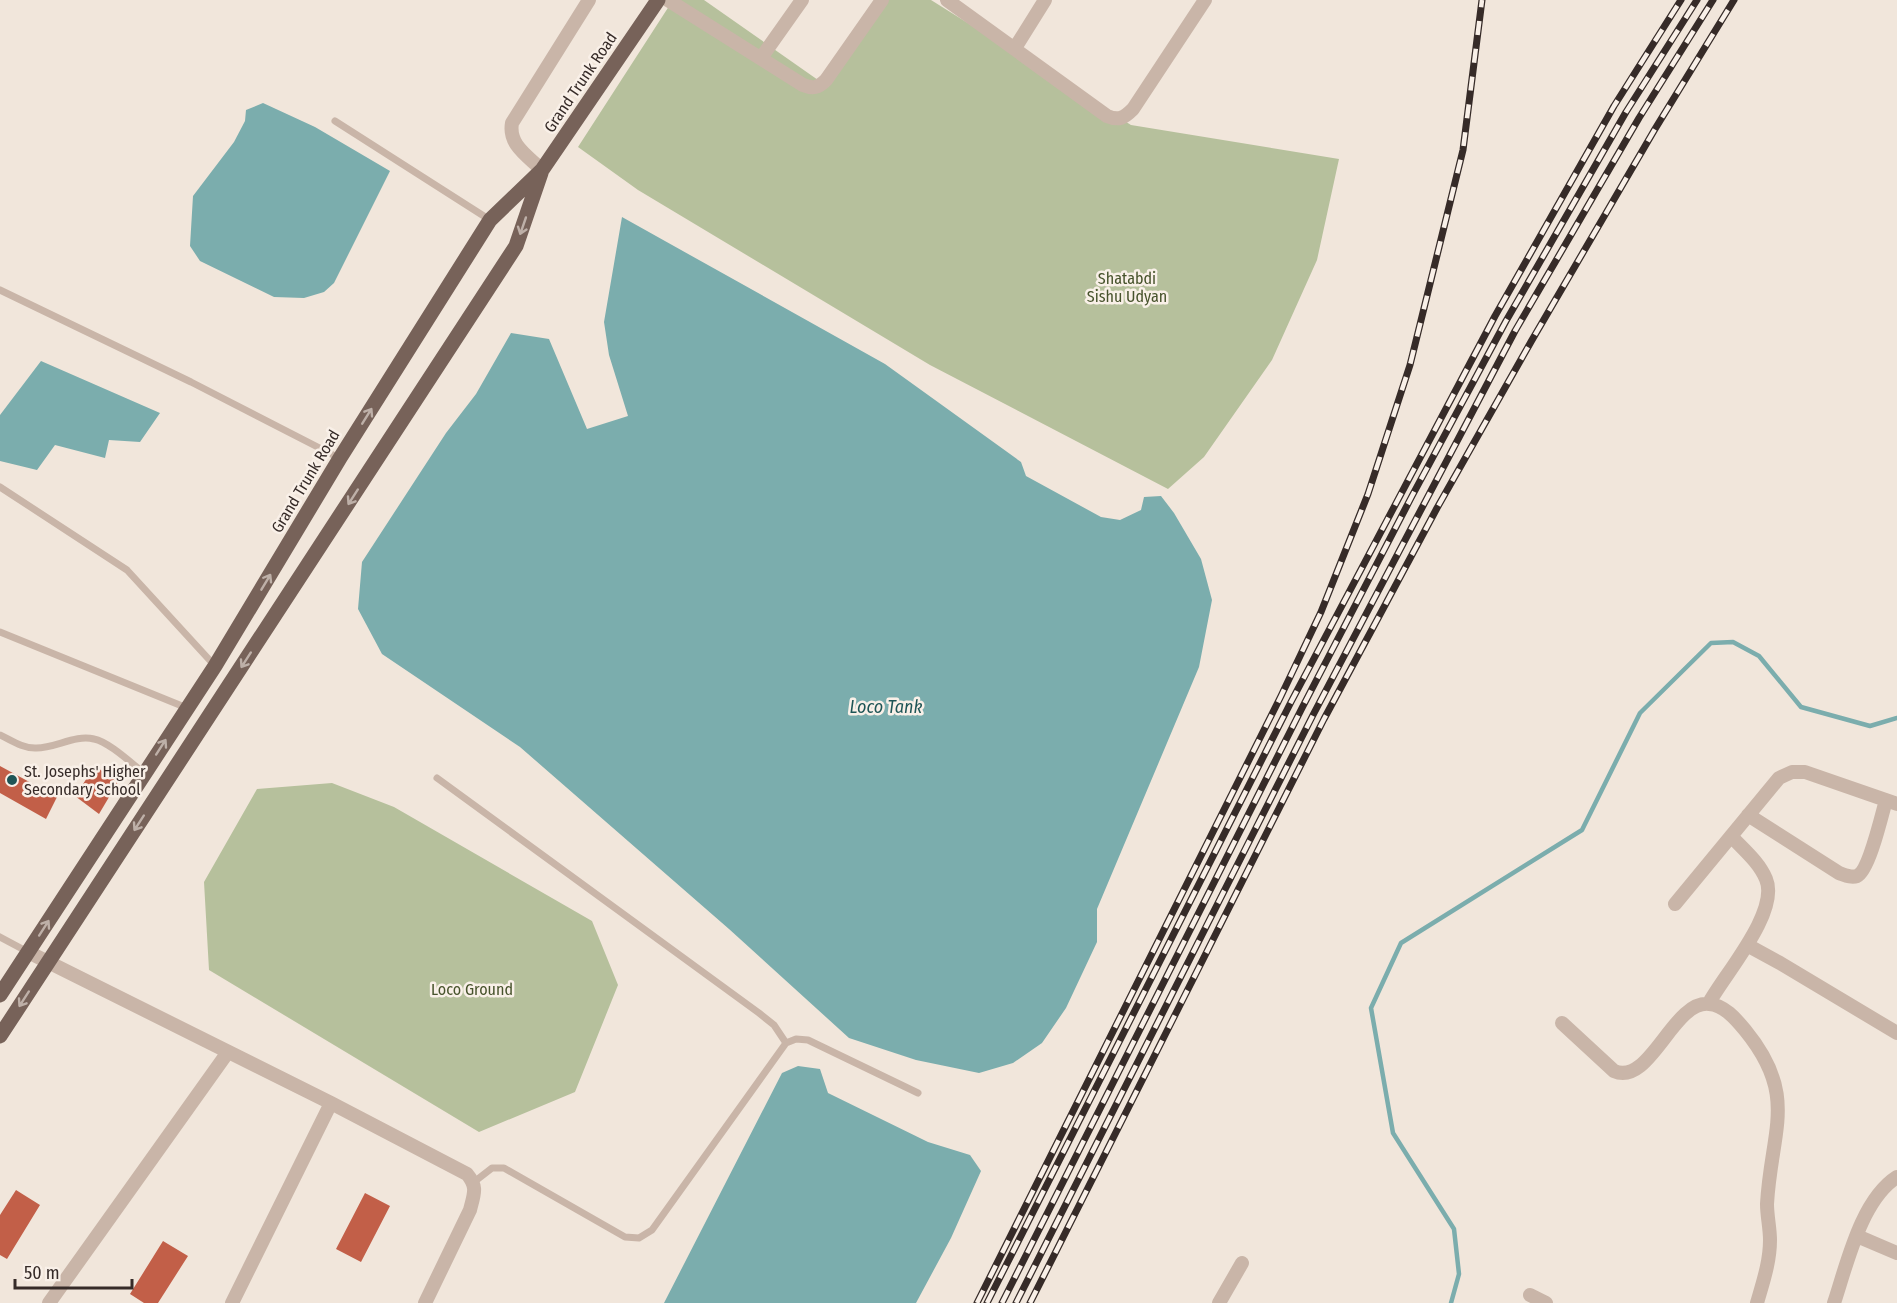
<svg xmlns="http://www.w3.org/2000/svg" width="1897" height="1303" viewBox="0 0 1897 1303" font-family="'Fira Sans Condensed',sans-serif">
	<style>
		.green { fill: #b6c09c }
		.water { fill: #7badad }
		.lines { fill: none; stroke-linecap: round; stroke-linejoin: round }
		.stream { stroke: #7badad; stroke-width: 4.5 }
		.building { fill: #c25f48 }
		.lane { stroke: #c9b5a8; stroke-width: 7 }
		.street { stroke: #c9b5a8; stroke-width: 14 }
		.primary { stroke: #776259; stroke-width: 15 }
		.rail-casing { stroke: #362b28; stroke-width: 7 }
		.rail { stroke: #f9f0e8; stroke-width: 4.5; stroke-dasharray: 14; stroke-linecap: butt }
		.oneway { stroke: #beb0a8 }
		.poi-dot { fill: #1e5556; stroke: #f9f0e8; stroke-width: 2 }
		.labels { text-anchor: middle; stroke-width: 5; stroke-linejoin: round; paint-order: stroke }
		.street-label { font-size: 16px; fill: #362b28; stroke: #f9f0e8 }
		.park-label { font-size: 16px; fill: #47532c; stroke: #f9f0e8 }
		.poi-label { font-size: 16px; fill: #362b28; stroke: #f9f0e8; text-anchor: start }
		.water-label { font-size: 18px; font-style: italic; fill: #1e5556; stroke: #f9f0e8 }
	</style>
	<rect width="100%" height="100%" fill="#f1e6db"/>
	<path class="green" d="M673,0H704L828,87L886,0H931L1131,125L1339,159L1317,260L1272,360L1204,457L1168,489L930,365L638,190L578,147Z
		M332,783L394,807L592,921L618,985L575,1092L479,1132L209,970L204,882L257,789Z"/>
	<path class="water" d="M263,103L315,127L390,171L334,283L324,292L304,298L274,297L200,261L190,246L193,196L234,142L245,121L246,110Z
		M622,217L885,364L1021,462L1026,476L1101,517L1120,520L1141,510L1144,497L1161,496L1174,513L1201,559L1212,600L1199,667L1097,909V942L1066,1008L1042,1043L1013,1063L979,1073L916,1060L849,1038L729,929L520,747L382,654L358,609L362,562L446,433L476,394L511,333L549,339L587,429L628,416L609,355L604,322Z
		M41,361L160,413L140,442L109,440L105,458L55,445L37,470L0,461V415Z
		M798,1066L820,1069L828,1093L928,1142L970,1155L981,1171L951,1238L916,1303H664L782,1073Z"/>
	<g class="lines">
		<path class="stream" d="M1451,1303L1459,1274L1454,1229L1393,1133L1371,1008L1401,943L1582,830L1640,713L1711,643L1733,642L1759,656L1801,707L1870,726L1897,718"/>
	</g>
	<path class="building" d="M0,766L57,797L46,819L0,793Z
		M95,766L118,782L99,814L75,796Z
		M16,1190L40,1205L7,1259L0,1255V1215Z
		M365,1193L390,1206L361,1262L336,1249Z
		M163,1241L188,1256L158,1303H144L130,1294Z"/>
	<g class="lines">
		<path class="lane" d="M335,121L490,220
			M0,290L191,382L339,458
			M0,487L127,570L215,666
			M0,632L187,708
			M0,735C11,740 22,748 35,748C54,749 75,734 94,739C109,742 131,763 144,773
			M437,778L759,1013L774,1025L786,1043
			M0,937L28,952
			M474,1182L492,1168H504L625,1237L639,1238L652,1230L786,1043L796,1039L808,1040L918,1093"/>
		<path class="street" d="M668,0L803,85C813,89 818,88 826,80L882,0
			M947,0L1107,116C1119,121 1124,118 1133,109L1205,0
			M1015,48L1045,0
			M761,58L802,0
			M542,170C528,156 508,145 512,123L589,0
			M1748,815L1839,873C1845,875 1851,878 1857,876C1869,871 1882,814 1886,800
			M1675,904L1779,778L1792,772H1805L1897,804
			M1747,945L1780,963L1897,1033
			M28,952L331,1103L467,1174C478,1187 474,1194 470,1210L425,1303
			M1709,1003C1724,975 1780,912 1766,879C1759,862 1743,849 1731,836
			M1562,1023L1614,1071C1650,1087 1673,1000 1709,1004C1724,1005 1736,1019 1745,1030C1799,1096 1771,1130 1767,1204C1767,1216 1770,1228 1770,1240C1770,1262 1763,1282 1757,1303
			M1857,1236L1897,1253
			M1530,1295L1546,1303
			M49,1303L228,1052
			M232,1303L331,1103
			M1219,1303L1242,1263
			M1834,1303C1847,1264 1861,1200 1897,1177"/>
		<path class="primary" d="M0,995L215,666L340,458L490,220L542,170L658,0
			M0,1036L516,246L541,173"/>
		<defs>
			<path id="rail" d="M977,1303L1281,696L1321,612L1368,494L1410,365L1463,150L1482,0
				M987,1303L1291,702L1495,316L1614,106L1681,0
				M1002,1303L1302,708L1412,496L1506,321L1626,112L1697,0
				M1016,1303L1313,715L1515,331L1639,118L1713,0
				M1030,1303L1324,719L1437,508L1532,340L1655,129L1734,0"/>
		</defs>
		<use href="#rail" class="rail-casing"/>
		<use href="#rail" class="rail"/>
	</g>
	<defs><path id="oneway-shaft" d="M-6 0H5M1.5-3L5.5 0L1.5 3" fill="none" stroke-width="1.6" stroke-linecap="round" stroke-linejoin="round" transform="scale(1.5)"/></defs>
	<g class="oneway">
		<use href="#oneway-shaft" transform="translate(523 226) rotate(109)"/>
		<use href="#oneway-shaft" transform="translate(367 416) rotate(-58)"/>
		<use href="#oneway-shaft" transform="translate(353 497) rotate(123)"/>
		<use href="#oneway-shaft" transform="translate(266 582) rotate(-59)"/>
		<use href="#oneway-shaft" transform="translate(246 660) rotate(123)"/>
		<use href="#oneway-shaft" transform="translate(161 747) rotate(-57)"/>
		<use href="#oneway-shaft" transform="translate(139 823) rotate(123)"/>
		<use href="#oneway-shaft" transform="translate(44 928) rotate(-57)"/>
		<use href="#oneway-shaft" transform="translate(24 999) rotate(123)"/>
	</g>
	<circle class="poi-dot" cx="12" cy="780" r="6"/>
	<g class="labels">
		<g class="street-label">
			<text transform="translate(580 82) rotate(-56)" y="6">Grand Trunk Road</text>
			<text transform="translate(305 481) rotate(-59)" y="6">Grand Trunk Road</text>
		</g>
		<g class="park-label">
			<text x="1127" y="284">Shatabdi<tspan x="1127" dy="18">Sishu Udyan</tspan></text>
			<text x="472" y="995">Loco Ground</text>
		</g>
		<g class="poi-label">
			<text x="24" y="777">St. Josephs' Higher<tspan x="24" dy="18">Secondary School</tspan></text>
		</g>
		<g class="water-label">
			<text x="886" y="713">Loco Tank</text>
		</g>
	</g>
	<path d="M15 1279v9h117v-9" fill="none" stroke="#362b28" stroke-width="3"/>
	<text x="24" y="1279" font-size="18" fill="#362b28" stroke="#f9f0e8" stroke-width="4.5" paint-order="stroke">50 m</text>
</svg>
